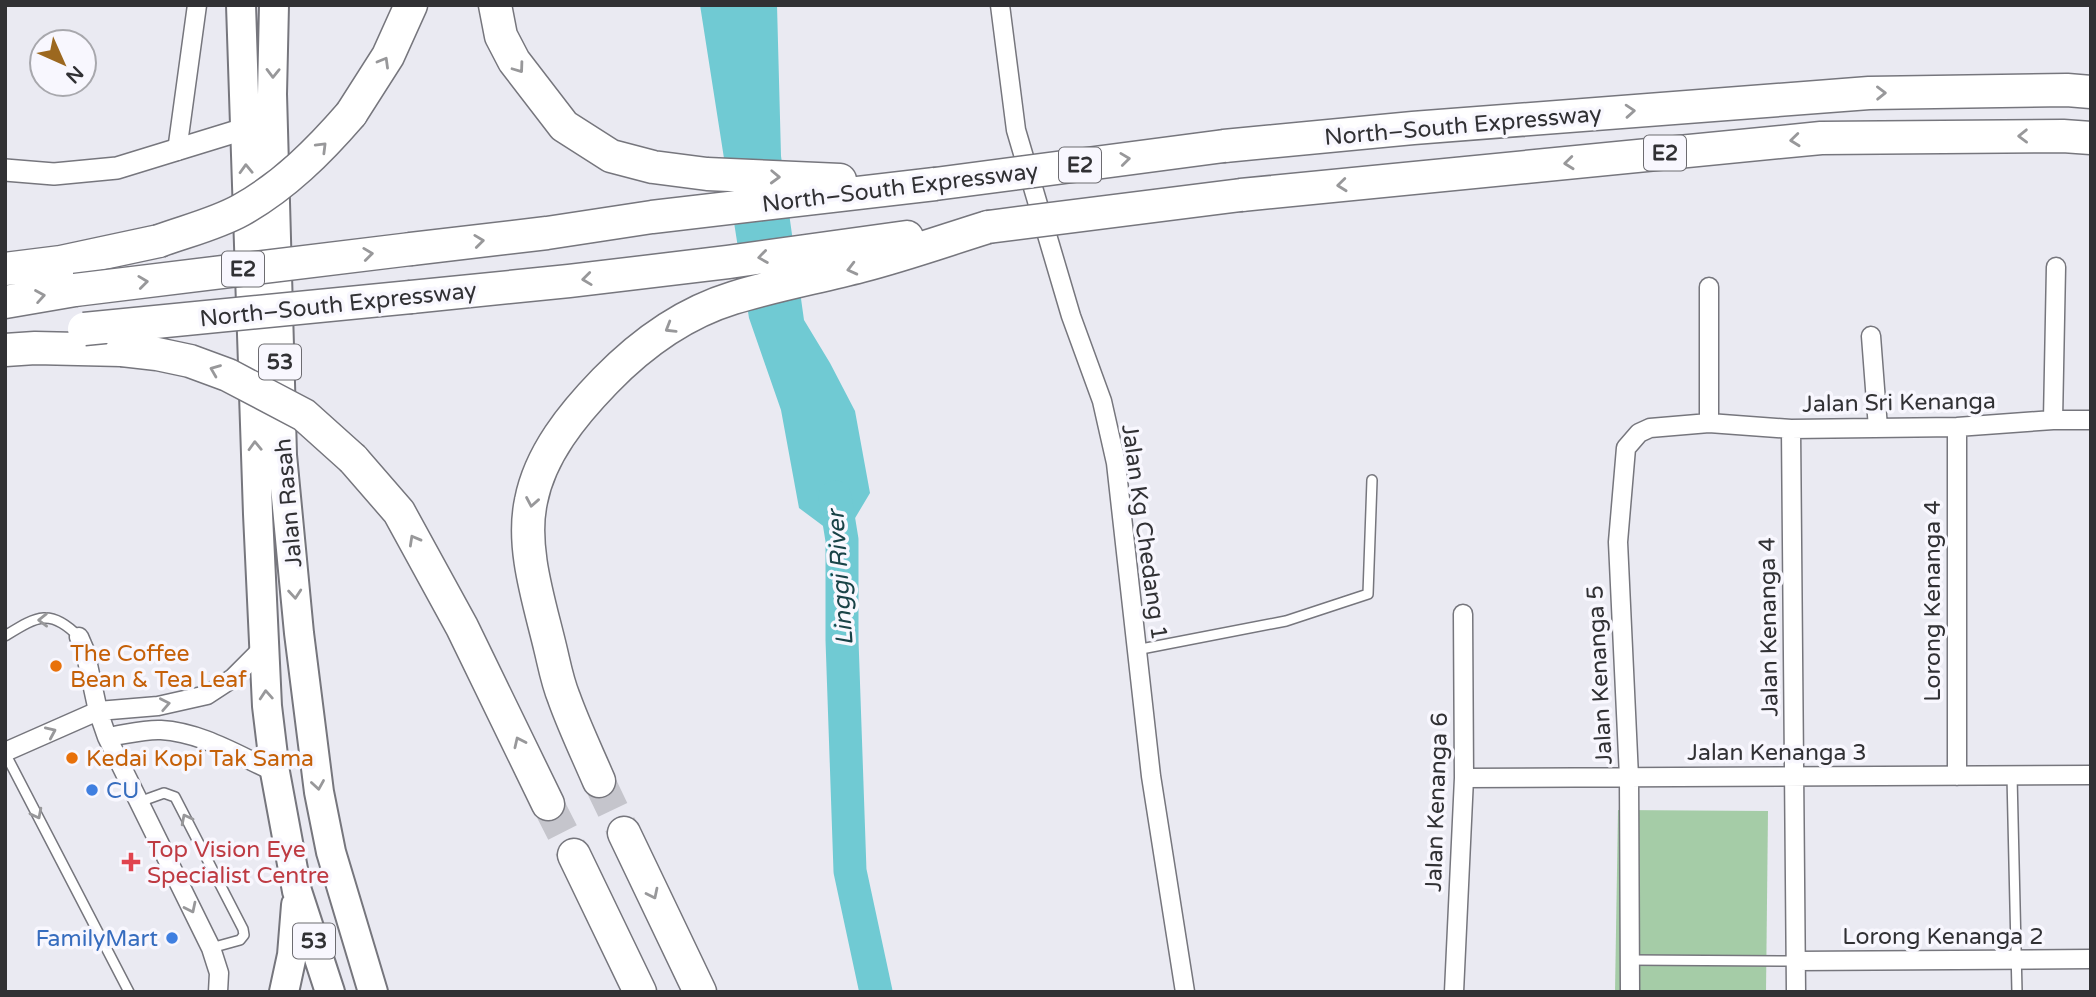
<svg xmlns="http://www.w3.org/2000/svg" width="2096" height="997" viewBox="0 0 2096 997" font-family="'Varela Round',sans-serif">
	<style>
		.green { fill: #a5cca7 }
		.water { fill: #70cad3 }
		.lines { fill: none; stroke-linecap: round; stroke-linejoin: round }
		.river { stroke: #70cad3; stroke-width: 33 }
		.motorway-tunnel { stroke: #c5c5cc; stroke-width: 32; stroke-dasharray: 32 16; stroke-linecap: butt }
		.service-casing { stroke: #76767d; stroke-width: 12 }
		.minor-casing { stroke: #76767d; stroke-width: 21 }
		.tertiary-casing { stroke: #76767d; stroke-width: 24 }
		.trunk-casing { stroke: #76767d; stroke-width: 32 }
		.motorway-casing { stroke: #76767d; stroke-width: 35 }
		.service { stroke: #fff; stroke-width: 9 }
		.minor { stroke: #fff; stroke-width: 18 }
		.tertiary { stroke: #fff; stroke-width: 21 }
		.trunk { stroke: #fff; stroke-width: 28 }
		.motorway { stroke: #fff; stroke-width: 32 }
		.motorway-bridge-casing { stroke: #76767d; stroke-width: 35; stroke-linecap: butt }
		.motorway-bridge { stroke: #fff; stroke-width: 32 }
		.oneway { stroke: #98989a }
		.food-dot { fill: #e8710a; stroke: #f8f7fe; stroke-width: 2.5 }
		.shop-dot { fill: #3f7fe0; stroke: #f8f7fe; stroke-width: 2.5 }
		.health-dot { fill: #e0444e; stroke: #f8f7fe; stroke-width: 2.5 }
		.labels { text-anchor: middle; stroke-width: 7; stroke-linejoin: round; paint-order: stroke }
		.shield { fill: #f8f7fe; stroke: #6d6c71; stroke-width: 2 }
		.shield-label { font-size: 21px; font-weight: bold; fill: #313134 }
		.street-label { font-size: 23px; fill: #313134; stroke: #f8f7fe }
		.food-label { font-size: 23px; fill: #c56008; stroke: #f8f7fe; text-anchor: start }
		.shop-label { font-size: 23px; fill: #366cbe; stroke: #f8f7fe; text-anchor: start }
		.health-label { font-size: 23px; fill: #be3a42; stroke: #f8f7fe; text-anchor: start }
		.water-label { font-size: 24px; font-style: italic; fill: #194347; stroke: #f8f7fe }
	</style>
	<rect width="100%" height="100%" fill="#eaeaf2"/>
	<path class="green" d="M1618,810L1768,811L1766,992H1615Z"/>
	<path class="water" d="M700,5H777L781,156L804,320L830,363L855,411L870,493L842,540L799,508L781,410L749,318Z"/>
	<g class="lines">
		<path class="river" d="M835,497L842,540V640L850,871L876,992"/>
		<path class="motorway-tunnel" d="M599,781L624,833
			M548,804L574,855"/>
		<defs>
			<path id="service" d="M5,636C36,617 50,607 79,637
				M1136,650L1286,621L1368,594L1372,480
				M5,753L129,992
				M2012,776L2017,992
				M139,802L164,793L175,797L243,929L244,935L240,940L211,948
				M1630,960L1796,961"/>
			<path id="minor" d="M1000,5L1016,130L1071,316L1102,401L1116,463L1151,776L1185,992
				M177,151L197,5
				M1709,287V423
				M1871,336L1878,428
				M2053,420L2056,267
				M1791,429L1796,992
				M79,637L85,651L98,711L107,737L211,948L219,973L218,992
				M107,737C124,735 144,729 161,730C201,732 239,756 275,772
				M5,752L98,711L158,706L207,695L233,678L263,648
				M1957,776V427
				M1464,778L2091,775
				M1796,961L2091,959
				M1454,992L1464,778L1463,614
				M1630,992L1629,777L1618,542L1626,448L1639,433L1650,428L1709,423L1791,429L1957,427L2053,420H2091"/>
			<path id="tertiary" d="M5,170L54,174L117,168L244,129"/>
			<path id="trunk" d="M241,5L258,514L267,706L275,772L297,891L330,992
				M274,5L272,94L282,455L299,633L319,792L331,852L373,992
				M284,992L292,955L296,905"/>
			<path id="motorway" d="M495,5L501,36L514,61L564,126L611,156L653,167L707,174L840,180
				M351,114L388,56L411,5
				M1224,146L1413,128L1869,93L2067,90L2091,92
				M1241,195L1821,138L2063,136L2091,138
				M411,249L547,233L652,217L935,184
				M5,269L61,262L159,241
				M411,297L569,281L728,262L907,237
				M5,302L75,290
				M5,350L35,348L122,350
				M353,459L399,512L462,627L548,804
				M599,781C587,753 574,726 564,698C557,681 554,663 550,647C539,601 521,547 531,501C540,454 573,414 605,381C640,345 684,313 733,298C775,285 819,277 861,266C904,255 946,240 988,227
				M624,833L700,992
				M574,855L640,992"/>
		</defs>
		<use href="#service" class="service-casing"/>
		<use href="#minor" class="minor-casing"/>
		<use href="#tertiary" class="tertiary-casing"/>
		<use href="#trunk" class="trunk-casing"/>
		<use href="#motorway" class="motorway-casing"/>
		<use href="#service" class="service"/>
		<use href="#minor" class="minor"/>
		<use href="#tertiary" class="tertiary"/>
		<use href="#trunk" class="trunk"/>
		<use href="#motorway" class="motorway"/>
		<defs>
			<path id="motorway-bridge" d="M935,184L1224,146
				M988,227L1241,195
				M159,241C186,231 216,224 241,210C284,186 319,151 351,114
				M75,290L411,249
				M84,329L411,297
				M122,350L157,354L190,361L228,375L304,415L353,459"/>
		</defs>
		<use href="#motorway-bridge" class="motorway-bridge-casing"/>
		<use href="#motorway-bridge" class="motorway-bridge"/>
	</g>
	<defs><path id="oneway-chevron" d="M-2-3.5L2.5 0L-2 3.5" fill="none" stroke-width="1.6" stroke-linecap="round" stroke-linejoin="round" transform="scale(1.75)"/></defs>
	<g class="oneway">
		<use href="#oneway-chevron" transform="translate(384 62) rotate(-60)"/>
		<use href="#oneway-chevron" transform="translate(519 68) rotate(54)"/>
		<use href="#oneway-chevron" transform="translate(273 73) rotate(91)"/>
		<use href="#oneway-chevron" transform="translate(1881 93) rotate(-1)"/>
		<use href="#oneway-chevron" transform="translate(1630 111) rotate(-4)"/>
		<use href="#oneway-chevron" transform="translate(2023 136) rotate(179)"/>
		<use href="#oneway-chevron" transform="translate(1795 140) rotate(174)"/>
		<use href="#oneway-chevron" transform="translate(322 147) rotate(-45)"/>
		<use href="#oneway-chevron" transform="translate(1125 159) rotate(-7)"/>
		<use href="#oneway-chevron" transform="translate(1569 163) rotate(174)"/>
		<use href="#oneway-chevron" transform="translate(246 169) rotate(-92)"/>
		<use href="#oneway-chevron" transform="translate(775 177) rotate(2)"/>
		<use href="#oneway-chevron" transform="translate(1342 185) rotate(174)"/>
		<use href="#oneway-chevron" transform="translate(479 241) rotate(-7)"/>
		<use href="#oneway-chevron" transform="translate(368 254) rotate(-7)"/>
		<use href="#oneway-chevron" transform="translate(763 257) rotate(172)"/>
		<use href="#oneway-chevron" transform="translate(852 269) rotate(166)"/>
		<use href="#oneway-chevron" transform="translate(587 279) rotate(173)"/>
		<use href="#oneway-chevron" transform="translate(143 282) rotate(-7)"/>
		<use href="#oneway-chevron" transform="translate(40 296) rotate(-10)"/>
		<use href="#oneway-chevron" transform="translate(670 328) rotate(149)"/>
		<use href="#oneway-chevron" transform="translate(215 370) rotate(-158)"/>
		<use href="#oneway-chevron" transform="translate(255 446) rotate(-92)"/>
		<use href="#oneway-chevron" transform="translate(532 502) rotate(100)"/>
		<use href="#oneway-chevron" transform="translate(414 540) rotate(-119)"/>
		<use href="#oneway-chevron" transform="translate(295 594) rotate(85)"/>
		<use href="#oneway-chevron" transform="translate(43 620) rotate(179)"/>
		<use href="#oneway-chevron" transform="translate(266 695) rotate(-94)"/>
		<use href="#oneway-chevron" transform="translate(165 704) rotate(-11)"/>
		<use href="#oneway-chevron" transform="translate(51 732) rotate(-24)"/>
		<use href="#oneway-chevron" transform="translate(519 742) rotate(-115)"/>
		<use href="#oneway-chevron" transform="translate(318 785) rotate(81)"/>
		<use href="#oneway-chevron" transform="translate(37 814) rotate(63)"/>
		<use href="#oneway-chevron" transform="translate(186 819) rotate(-117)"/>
		<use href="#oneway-chevron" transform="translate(653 894) rotate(64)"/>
		<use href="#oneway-chevron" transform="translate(191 908) rotate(64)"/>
	</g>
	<g class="food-dot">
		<circle cx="56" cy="666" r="7"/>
		<circle cx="72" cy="758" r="7"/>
	</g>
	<g class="shop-dot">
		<circle cx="92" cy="790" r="7"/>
		<circle cx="172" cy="938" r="7"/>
	</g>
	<path class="health-dot" d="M127.5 851.5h7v7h7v7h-7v7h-7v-7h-7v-7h7z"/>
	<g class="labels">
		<g class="shield">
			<rect x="1644" y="135.5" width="42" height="35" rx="5"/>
			<rect x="1059" y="147.5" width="42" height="35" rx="5"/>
			<rect x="222" y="251.5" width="42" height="35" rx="5"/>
			<rect x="259" y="344.5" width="42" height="35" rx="5"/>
			<rect x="293" y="923.5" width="42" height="35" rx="5"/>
		</g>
		<g class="shield-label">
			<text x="1665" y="160">E2</text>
			<text x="1080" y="172">E2</text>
			<text x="243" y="276">E2</text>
			<text x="280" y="369">53</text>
			<text x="314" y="948">53</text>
		</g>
		<g class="street-label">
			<text transform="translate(1463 125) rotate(-5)" y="8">North–South Expressway</text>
			<text transform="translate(900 187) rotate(-7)" y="8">North–South Expressway</text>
			<text transform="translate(338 304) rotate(-6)" y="8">North–South Expressway</text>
			<text transform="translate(1899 402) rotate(-1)" y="8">Jalan Sri Kenanga</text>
			<text transform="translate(288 503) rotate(-95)" y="8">Jalan Rasah</text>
			<text transform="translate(1145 532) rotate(82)" y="8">Jalan Kg Chedang 1</text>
			<text transform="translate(1932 601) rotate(-90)" y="8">Lorong Kenanga 4</text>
			<text transform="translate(1768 627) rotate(-91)" y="8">Jalan Kenanga 4</text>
			<text transform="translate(1599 675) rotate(-93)" y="8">Jalan Kenanga 5</text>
			<text x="1777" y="760">Jalan Kenanga 3</text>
			<text transform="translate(1436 802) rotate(-88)" y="8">Jalan Kenanga 6</text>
			<text x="1943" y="944">Lorong Kenanga 2</text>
		</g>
		<g class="food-label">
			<text x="70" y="661">The Coffee<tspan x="70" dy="26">Bean &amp; Tea Leaf</tspan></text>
			<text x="86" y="766">Kedai Kopi Tak Sama</text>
		</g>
		<g class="shop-label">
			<text x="106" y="798">CU</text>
			<text x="158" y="946" text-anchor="end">FamilyMart</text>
		</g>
		<g class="health-label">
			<text x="147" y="857">Top Vision Eye<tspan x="147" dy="26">Specialist Centre</tspan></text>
		</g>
		<g class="water-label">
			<text transform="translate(840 578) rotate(-94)" y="8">Linggi River</text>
		</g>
	</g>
	<rect width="2096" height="997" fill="none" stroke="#313134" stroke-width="14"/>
	<g transform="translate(63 63) rotate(135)"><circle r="33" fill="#f8f7fe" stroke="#a8a8ad" stroke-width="2"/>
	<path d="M0-5L12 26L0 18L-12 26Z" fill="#9c681f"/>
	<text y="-10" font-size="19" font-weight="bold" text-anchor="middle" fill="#313134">N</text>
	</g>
</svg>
